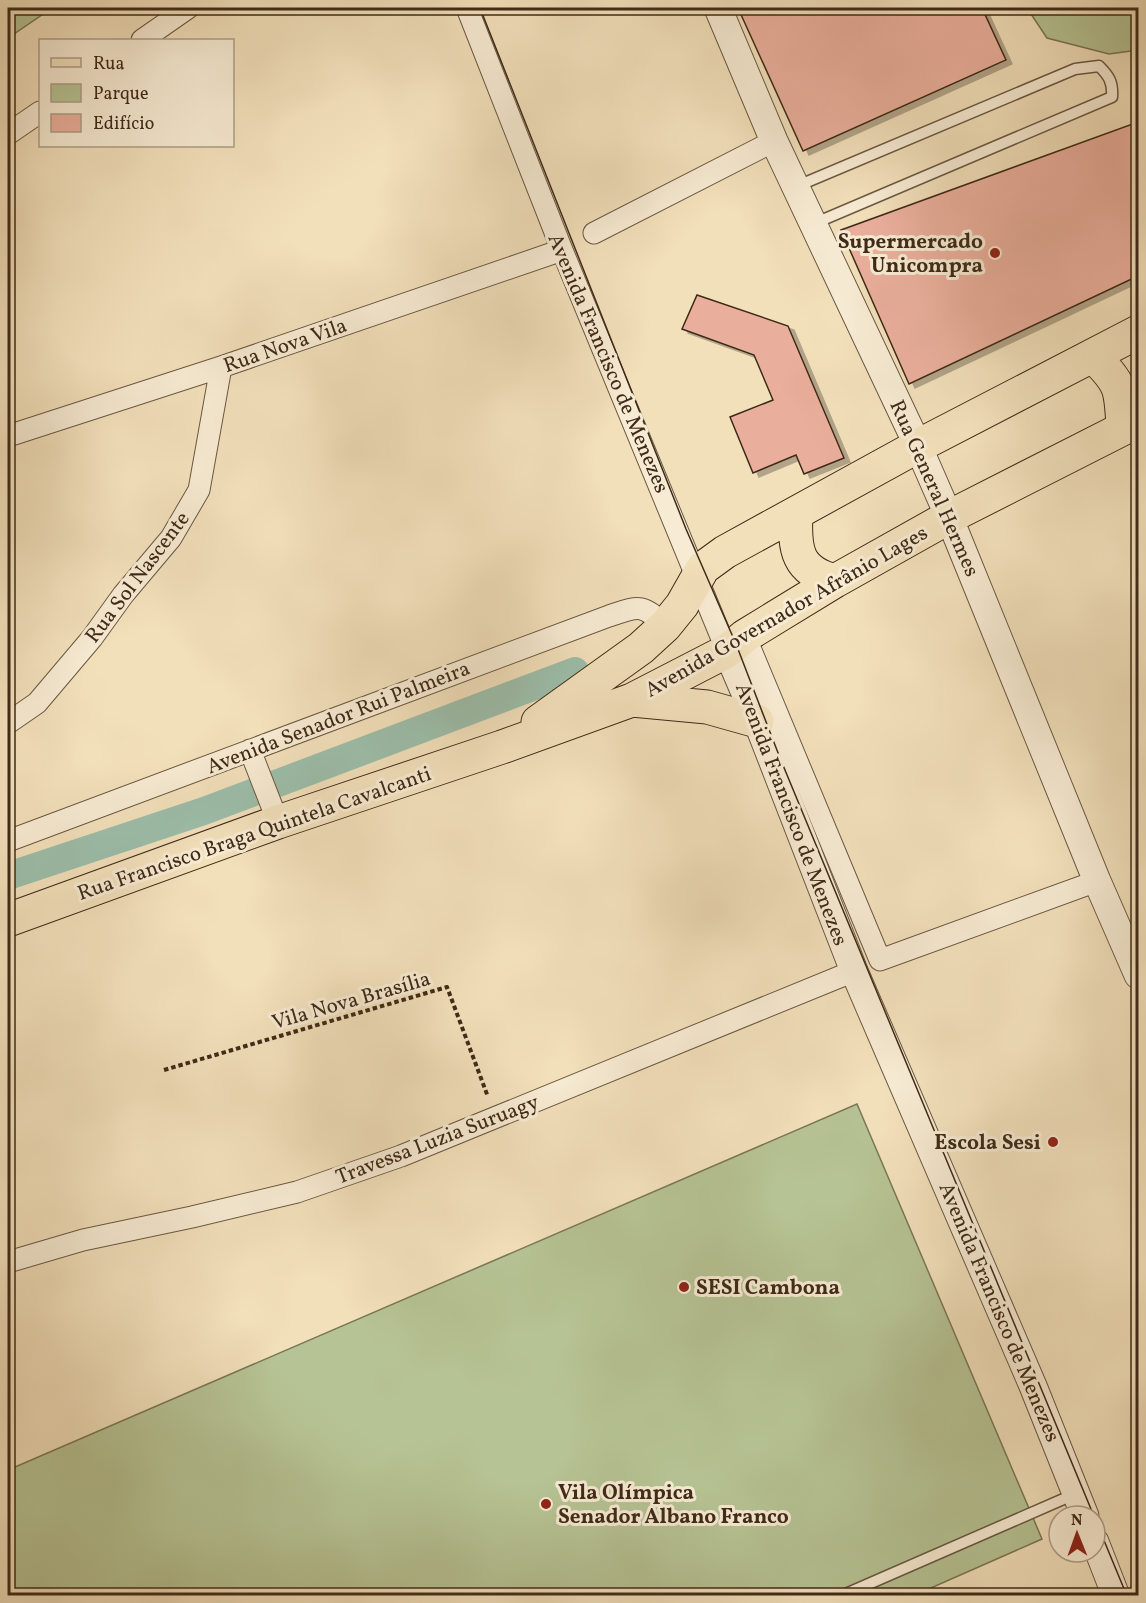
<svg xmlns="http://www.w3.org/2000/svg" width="1146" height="1603" viewBox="0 0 1146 1603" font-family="Vollkorn,serif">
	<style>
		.green { fill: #b6c394; stroke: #7a7656; stroke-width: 1.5 }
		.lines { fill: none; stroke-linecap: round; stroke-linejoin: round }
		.canal { stroke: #9cbeaa; stroke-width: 28 }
		.building { fill: #eaaf9c; stroke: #3e2a18; stroke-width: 1.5; filter: url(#shadow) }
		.service-casing { stroke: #6b5841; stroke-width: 13 }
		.minor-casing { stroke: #6b5841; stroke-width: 23 }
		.tertiary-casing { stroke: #6b5841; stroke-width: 29 }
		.primary-casing { stroke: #3e2a18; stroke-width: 35 }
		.path { stroke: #3e2a18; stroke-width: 4; stroke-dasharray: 4.5 3; stroke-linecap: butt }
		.service { stroke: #f7ebd3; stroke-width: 10 }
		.minor { stroke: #f7ebd3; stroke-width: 21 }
		.tertiary { stroke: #f7ebd3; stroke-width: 27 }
		.primary { stroke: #f2e0bb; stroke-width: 33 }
		.tram { stroke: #3e2a18; stroke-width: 1.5 }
		.poi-dot { fill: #8f2418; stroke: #f7ebd3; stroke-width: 2 }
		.labels { text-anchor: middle; stroke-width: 6; stroke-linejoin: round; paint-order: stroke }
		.poi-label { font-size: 21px; font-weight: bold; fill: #3e2a18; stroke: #f7ebd3; text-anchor: end }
		.street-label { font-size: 21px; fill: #3e2a18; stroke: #f7ebd3 }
	</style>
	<defs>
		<filter id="shadow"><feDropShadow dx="6" dy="4" stdDeviation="0" flood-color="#0004"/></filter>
	</defs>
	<rect width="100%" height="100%" fill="#f2e0bb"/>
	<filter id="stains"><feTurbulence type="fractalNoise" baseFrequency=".00333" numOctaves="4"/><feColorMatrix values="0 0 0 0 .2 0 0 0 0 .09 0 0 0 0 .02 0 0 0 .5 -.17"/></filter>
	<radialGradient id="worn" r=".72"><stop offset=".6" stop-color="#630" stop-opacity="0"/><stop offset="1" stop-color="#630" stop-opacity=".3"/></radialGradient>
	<path class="green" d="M8,8H52L8,38Z
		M1027,8H1138V50L1109,54L1047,38Z
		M857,1104L1042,1539L915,1595H8V1470Z"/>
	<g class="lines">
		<path class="canal" d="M8,876L204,811L575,671"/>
	</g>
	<path class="building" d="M738,8H982L1006,60L803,151Z
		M1138,122V276L909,384L841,230Z
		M697,295L788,326L844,458L804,474L796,455L753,473L730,417L773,400L754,355L682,329Z"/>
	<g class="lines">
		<defs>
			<path id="service" d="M795,187L1075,69L1099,66C1109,76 1113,82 1112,97L813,224
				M841,1596L1075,1494"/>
			<path id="minor" d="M467,8L562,250L727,651
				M142,40L188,8
				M8,134L40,112
				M594,233L774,141
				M8,436L221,367L562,250
				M745,636L880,960L1097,881
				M8,723L37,703L92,638L123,595L171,538L199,490L221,367
				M250,750L278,822
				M8,841L609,616C639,606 642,603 665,626
				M8,1262L83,1240L192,1217L297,1192L401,1156L854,971"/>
			<path id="tertiary" d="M718,8L774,141L918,446L949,517L1097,881L1138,975
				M727,651L757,721L854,971L1033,1386L1085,1516
				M1095,1542L1116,1596"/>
			<path id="primary" d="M1094,357C1122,384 1121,390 1123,428
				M796,514C794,550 797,571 835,581
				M632,700L707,707L757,721
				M538,722L641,648L665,626L682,605L703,568L725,552L918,446L1138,332
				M8,920L278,822L502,747L632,700L727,651L745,636L835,581L949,517L1138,421"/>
		</defs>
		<use href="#service" class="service-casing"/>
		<use href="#minor" class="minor-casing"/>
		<use href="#tertiary" class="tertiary-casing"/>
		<use href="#primary" class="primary-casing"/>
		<path class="path" d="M164,1070L447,987L488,1097"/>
		<use href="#service" class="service"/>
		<use href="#minor" class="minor"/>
		<use href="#tertiary" class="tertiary"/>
		<use href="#primary" class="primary"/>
		<path class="tram" d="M480,8L686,529L736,644L780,758L1127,1596"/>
	</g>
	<g class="poi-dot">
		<circle cx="995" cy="253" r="6"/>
		<circle cx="1053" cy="1142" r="6"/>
		<circle cx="684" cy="1287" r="6"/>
		<circle cx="546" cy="1504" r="6"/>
	</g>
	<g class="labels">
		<g class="poi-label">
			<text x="983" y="248">Supermercado<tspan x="983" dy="24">Unicompra</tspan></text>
			<text x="1041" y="1149">Escola Sesi</text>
			<text x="696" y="1294" text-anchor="start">SESI Cambona</text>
			<text x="558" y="1499" text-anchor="start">Vila Olímpica<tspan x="558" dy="24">Senador Albano Franco</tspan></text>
		</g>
		<g class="street-label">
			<text transform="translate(285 345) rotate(-19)" y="7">Rua Nova Vila</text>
			<text transform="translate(609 363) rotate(67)" y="7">Avenida Francisco de Menezes</text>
			<text transform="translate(935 488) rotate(66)" y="7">Rua General Hermes</text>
			<text transform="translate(137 577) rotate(-53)" y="7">Rua Sol Nascente</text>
			<text transform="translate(786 611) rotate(-30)" y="7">Avenida Governador Afrânio Lages</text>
			<text transform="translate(338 717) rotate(-21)" y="7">Avenida Senador Rui Palmeira</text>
			<text transform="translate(792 814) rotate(69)" y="7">Avenida Francisco de Menezes</text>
			<text transform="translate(254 833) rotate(-19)" y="7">Rua Francisco Braga Quintela Cavalcanti</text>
			<text transform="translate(351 1000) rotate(-16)" y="7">Vila Nova Brasília</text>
			<text transform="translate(437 1139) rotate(-21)" y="7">Travessa Luzia Suruagy</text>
			<text transform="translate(1000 1312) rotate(67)" y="7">Avenida Francisco de Menezes</text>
		</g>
	</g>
	<rect width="1146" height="1603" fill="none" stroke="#f2e0bb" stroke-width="30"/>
	<rect x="9" y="9" width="1128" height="1585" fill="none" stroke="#3e2a18" stroke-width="3"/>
	<rect x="15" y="15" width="1116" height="1573" fill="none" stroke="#3e2a18" stroke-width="1.5"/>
	<rect x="39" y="39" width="195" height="108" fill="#f7ebd3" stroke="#ad9e88" stroke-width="1.5"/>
	<rect x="51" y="58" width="30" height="9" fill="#f2e0bb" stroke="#ad9e88" stroke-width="1.5"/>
	<text x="93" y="69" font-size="18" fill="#3e2a18">Rua</text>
	<rect x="51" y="84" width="30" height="18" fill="#b6c394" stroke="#ad9e88" stroke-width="1.5"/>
	<text x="93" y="99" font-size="18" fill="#3e2a18">Parque</text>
	<rect x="51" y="114" width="30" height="18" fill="#eaaf9c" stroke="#ad9e88" stroke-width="1.5"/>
	<text x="93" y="129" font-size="18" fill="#3e2a18">Edifício</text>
	<g transform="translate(1077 1534) rotate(359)"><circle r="28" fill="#f7ebd3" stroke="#ad9e88" stroke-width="1.5"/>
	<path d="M0-4.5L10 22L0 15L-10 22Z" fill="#8f2418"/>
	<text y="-9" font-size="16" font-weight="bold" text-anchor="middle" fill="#3e2a18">N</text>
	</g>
	<rect width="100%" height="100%" filter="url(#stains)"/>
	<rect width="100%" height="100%" fill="url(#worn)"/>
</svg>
